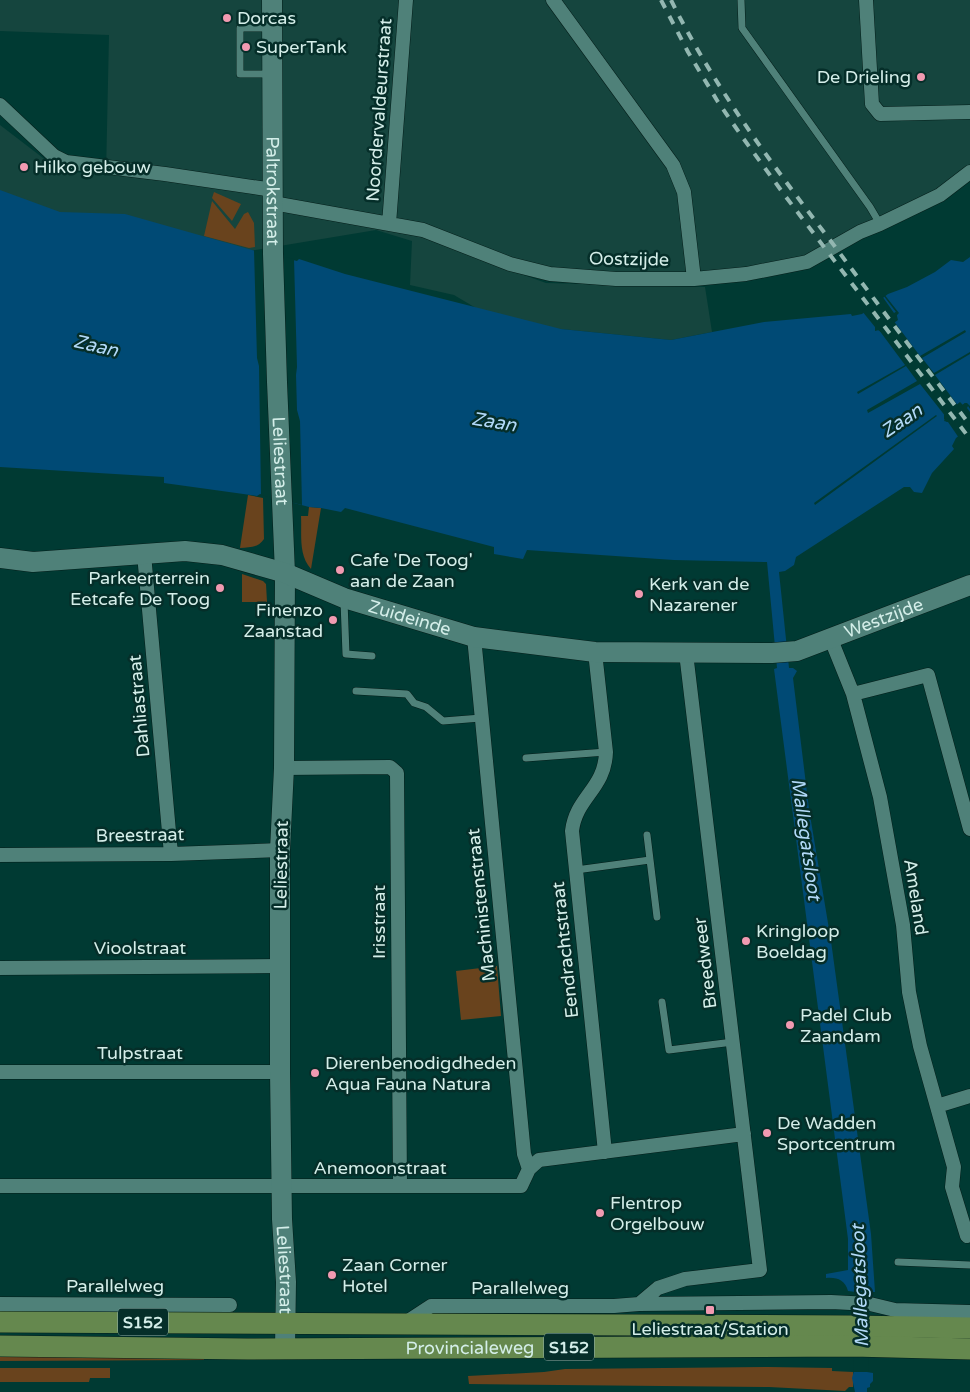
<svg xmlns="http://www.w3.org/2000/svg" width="970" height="1392" viewBox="0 0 970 1392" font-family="'Varela Round',sans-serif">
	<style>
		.built { fill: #15453e }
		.green { fill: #69431d }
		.water { fill: #004a75; fill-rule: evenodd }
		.pier { fill: #003a33 }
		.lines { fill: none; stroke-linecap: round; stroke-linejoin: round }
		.lane-casing { stroke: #041e1a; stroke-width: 8 }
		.street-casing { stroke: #041e1a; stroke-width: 15 }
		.secondary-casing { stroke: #041e1a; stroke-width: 21 }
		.primary-casing { stroke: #041e1a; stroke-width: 22 }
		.lane { stroke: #4f8179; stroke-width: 7 }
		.street { stroke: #4f8179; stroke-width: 14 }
		.secondary { stroke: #4f8179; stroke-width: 20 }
		.primary { stroke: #65884e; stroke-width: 21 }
		.rail { stroke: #93b7b1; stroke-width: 4; stroke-dasharray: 9 9; stroke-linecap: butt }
		.poi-dot { fill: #f19ab1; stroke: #052e29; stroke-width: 2 }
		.labels { text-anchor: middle; stroke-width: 5; stroke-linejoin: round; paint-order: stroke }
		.shield { fill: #052e29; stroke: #96b4af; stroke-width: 1 }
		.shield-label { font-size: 16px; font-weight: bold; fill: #d4eee9 }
		.poi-label { font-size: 18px; fill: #d4eee9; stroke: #052e29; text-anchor: start }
		.street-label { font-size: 18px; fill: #d4eee9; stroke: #052e29 }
		.water-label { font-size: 19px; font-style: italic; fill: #b2d9f8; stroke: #052e29 }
	</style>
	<rect width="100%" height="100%" fill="#003a33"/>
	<path class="built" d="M0,0H970V167L908,219L761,273L543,280L521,274L546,283L705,287L712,332L671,340L561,329L508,327L454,295L410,285L412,241L376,230L249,251L58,217L0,196V125L60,171L106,175L109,35L0,31Z"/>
	<path class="green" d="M214,192L241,204L232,221L212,198Z
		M212,201L235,229L244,214L248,212L254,223L255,247L249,248L204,236Z
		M248,495L263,498L264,539C258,548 250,547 240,548Z
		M309,507L321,508L311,569C298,554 302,534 301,516H308Z
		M242,574L263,581L266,584L267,602H242Z
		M497,966L501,1016L461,1020L456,971Z
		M0,1356H204V1360L0,1361Z
		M769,1367L832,1368V1371L853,1372V1387H849L845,1391L769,1387L469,1384L468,1376L544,1372L565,1369Z
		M0,1368H110V1378H90L89,1382H0Z"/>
	<path class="water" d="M0,190L60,212L125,214L252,250L297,261L299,259L345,274L561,329L671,340L764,322L851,314L852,316L862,314L888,294L907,287L935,272L951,260L963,262L970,257V427L956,438L952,446L954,449L932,473L922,493L914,492L910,487H904L796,557L794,565L785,571L779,572L789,668H793L797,671L793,678L809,809L831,941L871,1234L875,1292H870L867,1372L873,1373V1381L870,1384V1387L867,1388V1392H855L852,1378L854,1371L856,1292L848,1291C845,1280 837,1277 826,1278V1274L848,1270V1239L774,669L777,668L767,562L674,560L527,550L523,559L494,554V547L345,508L341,512L321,508L309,507L260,494L257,496L164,483V477L0,467ZM896,312L898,320L881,332L875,328ZM960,402L963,405L965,403L967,407L947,422L944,419V415Z"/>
	<path class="pier" d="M254,250L294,259L297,367L296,375L297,410L300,421L302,505L261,495L259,366L257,358Z
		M884,294L899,313L894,318V316L879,328L881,329L893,320L920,356L965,330L966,332L922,358L934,373L970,352V354L935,375L959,407L947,416L948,419L963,407L961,406L965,403H967L970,406V409L968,406L967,408L970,412V430L959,438L948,422L944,421L946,417L920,384L868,413L867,410L917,381L906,366L858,394L857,392L905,365L879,330L875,331V327L862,311L882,296L894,313L896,312L883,295Z
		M936,415L937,416L815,505L814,503Z
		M855,1292H870L868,1372H853Z"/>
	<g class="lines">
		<defs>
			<path id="lane" d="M741,0L742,28L870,207L880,224
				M269,28H240V74H271
				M344,601L346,654L372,656
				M356,691L407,694L414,703L426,707L443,721L481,718
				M526,758L606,752
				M647,835L657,917
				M576,870L650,860
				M662,1002L669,1050L733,1042
				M898,1262L970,1265"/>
			<path id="street" d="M553,0L673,165L684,192L694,279
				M866,0L872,104L880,114L970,112
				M0,105L54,156L66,162L165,174L273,190
				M273,203L423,230L510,264L550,274L616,279H694L746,274L807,262L860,232L880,224L940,195L970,172
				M389,224L406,0
				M144,554L171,854
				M474,637L524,1154L529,1169
				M830,637L853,694L880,797L903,925L909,992L920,1046L954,1167L952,1187L967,1236
				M595,652L606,752C605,789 576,797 572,831L605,1152
				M853,694L928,675L970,829
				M284,768L390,767L397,773L400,1186
				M0,855L171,854L280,850
				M0,968L280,966
				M0,1072H280
				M937,1106L970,1096
				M0,1186H521L529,1169L539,1160L744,1134
				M0,1304L230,1305
				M639,1304L658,1288L685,1279L760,1270L686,653
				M405,1323L431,1306H614L639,1304L831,1302L870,1304L895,1310L970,1312"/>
			<g id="secondary">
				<path id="s1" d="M272,0L273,254L277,382L285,573L284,768L280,850V1072L282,1219L286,1282L285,1349"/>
				<path id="s2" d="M0,558L33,562L185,551L222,555L285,573L344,598L474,637L595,652L772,653L797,651L970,585"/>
			</g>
			<g id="primary">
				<path d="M0,1322L854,1326L970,1328"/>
				<path id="s3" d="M0,1346L247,1349L853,1346L970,1349"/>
			</g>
		</defs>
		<use href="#lane" class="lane-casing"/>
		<use href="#street" class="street-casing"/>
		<use href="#secondary" class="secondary-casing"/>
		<use href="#primary" class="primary-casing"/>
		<use href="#lane" class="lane"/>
		<use href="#street" class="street"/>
		<use href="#secondary" class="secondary"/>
		<use href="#primary" class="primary"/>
		<path class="rail" d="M661,0L688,52L718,102L743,138L783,193L970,439
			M671,0C714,87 771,163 830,240C876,302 923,364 970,425"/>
	</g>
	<g class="poi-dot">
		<circle cx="227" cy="18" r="5"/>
		<circle cx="246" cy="47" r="5"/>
		<circle cx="921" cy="77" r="5"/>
		<circle cx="24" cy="167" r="5"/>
		<circle cx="340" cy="570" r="5"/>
		<circle cx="220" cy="588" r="5"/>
		<circle cx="639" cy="594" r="5"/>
		<circle cx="333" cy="620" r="5"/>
		<circle cx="746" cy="941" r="5"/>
		<circle cx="790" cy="1025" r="5"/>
		<circle cx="315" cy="1073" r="5"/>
		<circle cx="767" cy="1133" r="5"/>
		<circle cx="600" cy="1213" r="5"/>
		<circle cx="332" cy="1275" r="5"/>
		<rect x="705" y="1305" width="10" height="10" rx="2.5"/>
	</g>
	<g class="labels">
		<g class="shield">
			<rect x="118" y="1308.5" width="50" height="27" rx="4"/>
			<rect x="544" y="1333.5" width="50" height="27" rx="4"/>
		</g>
		<g class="shield-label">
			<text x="143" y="1328">S152</text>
			<text x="569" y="1353">S152</text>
		</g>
		<g class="poi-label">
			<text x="237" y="24">Dorcas</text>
			<text x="256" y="53">SuperTank</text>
			<text x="911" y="83" text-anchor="end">De Drieling</text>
			<text x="34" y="173">Hilko gebouw</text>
			<text x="350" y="566">Cafe 'De Toog'<tspan x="350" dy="21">aan de Zaan</tspan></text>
			<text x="210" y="584" text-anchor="end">Parkeerterrein<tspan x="210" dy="21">Eetcafe De Toog</tspan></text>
			<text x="649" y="590">Kerk van de<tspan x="649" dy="21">Nazarener</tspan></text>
			<text x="323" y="616" text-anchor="end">Finenzo<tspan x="323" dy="21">Zaanstad</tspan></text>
			<text x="756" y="937">Kringloop<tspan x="756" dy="21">Boeldag</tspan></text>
			<text x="800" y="1021">Padel Club<tspan x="800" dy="21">Zaandam</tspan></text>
			<text x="325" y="1069">Dierenbenodigdheden<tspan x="325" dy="21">Aqua Fauna Natura</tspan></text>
			<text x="777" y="1129">De Wadden<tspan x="777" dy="21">Sportcentrum</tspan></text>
			<text x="610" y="1209">Flentrop<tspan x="610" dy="21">Orgelbouw</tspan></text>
			<text x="342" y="1271">Zaan Corner<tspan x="342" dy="21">Hotel</tspan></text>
			<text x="710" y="1335" text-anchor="middle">Leliestraat/Station</text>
		</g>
		<g class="street-label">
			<text transform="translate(379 110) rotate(-86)" y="6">Noordervaldeurstraat</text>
			<text dy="6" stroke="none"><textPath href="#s1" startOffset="191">Paltrokstraat</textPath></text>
			<text transform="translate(629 259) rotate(1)" y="6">Oostzijde</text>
			<text dy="6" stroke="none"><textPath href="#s1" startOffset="461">Leliestraat</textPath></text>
			<text dy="6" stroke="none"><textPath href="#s2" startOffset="421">Zuideinde</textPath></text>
			<text dy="6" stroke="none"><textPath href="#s2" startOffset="905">Westzijde</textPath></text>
			<text transform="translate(139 706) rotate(-95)" y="6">Dahliastraat</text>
			<text transform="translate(140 835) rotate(-1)" y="6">Breestraat</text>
			<text transform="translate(281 865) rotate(-89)" y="6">Leliestraat</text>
			<text transform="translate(916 897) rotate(81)" y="6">Ameland</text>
			<text transform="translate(481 905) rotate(-96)" y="6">Machinistenstraat</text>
			<text transform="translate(379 922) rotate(-90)" y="6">Irisstraat</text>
			<text x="140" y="954">Vioolstraat</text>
			<text transform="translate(565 950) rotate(-96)" y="6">Eendrachtstraat</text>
			<text transform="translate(705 963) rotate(-97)" y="6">Breedweer</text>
			<text x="140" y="1059">Tulpstraat</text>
			<text x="380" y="1174">Anemoonstraat</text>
			<text dy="6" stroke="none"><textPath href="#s1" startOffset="1270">Leliestraat</textPath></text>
			<text x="115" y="1292">Parallelweg</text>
			<text x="520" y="1294">Parallelweg</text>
			<text dy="6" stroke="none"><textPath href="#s3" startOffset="470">Provincialeweg</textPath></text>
		</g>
		<g class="water-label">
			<text transform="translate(96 345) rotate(13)" y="7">Zaan</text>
			<text transform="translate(901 420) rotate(-34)" y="7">Zaan</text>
			<text transform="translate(494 421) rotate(9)" y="7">Zaan</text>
			<text transform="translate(807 839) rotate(82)" y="7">Mallegatsloot</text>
			<text transform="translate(859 1286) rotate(-92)" y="7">Mallegatsloot</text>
		</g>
	</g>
</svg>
